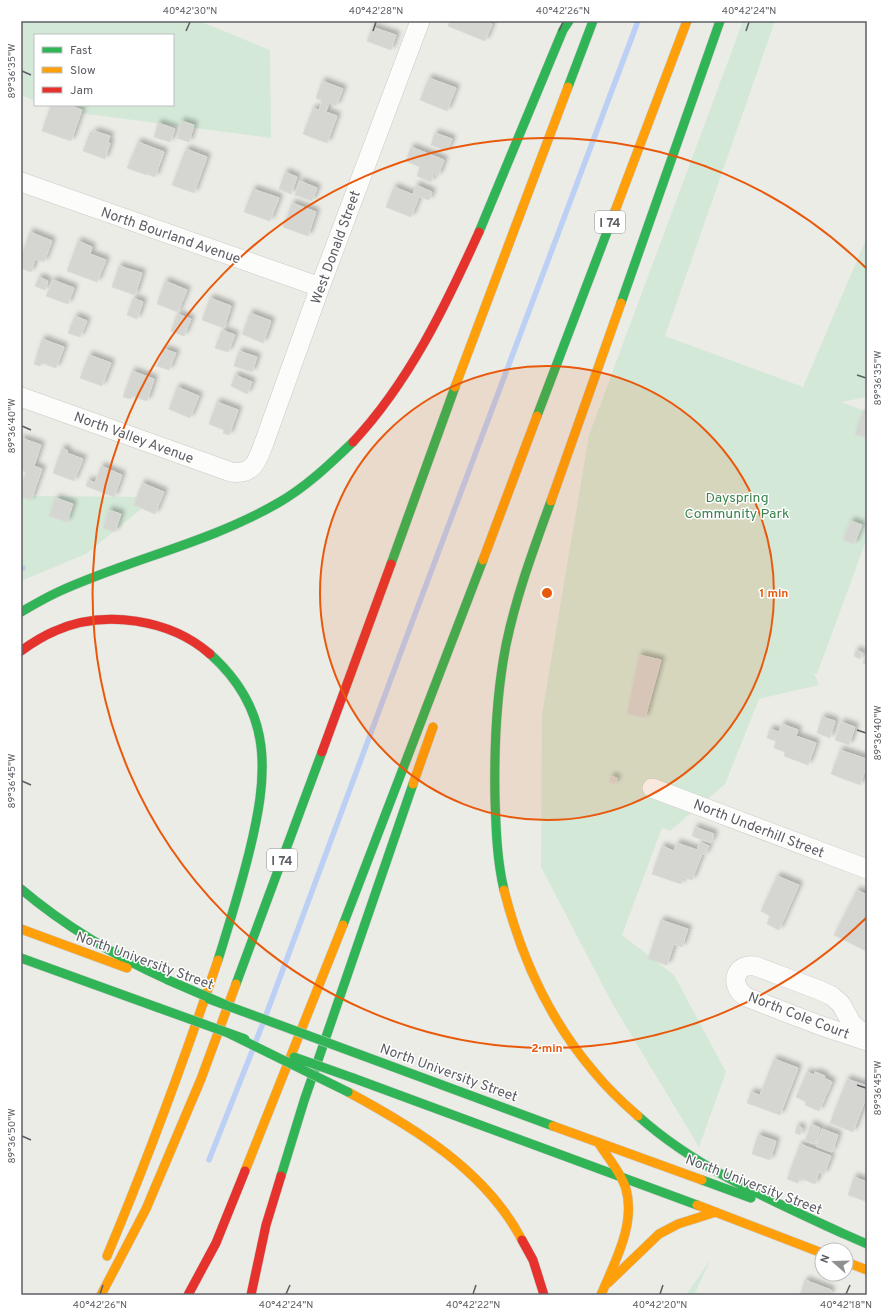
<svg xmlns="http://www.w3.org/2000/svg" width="888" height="1316" viewBox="0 0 888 1316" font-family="Overpass,sans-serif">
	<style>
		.green { fill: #d4e8d7 }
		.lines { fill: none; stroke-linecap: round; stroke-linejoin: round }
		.stream { stroke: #bccff4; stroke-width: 5.5 }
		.building { fill: #d5d5d1; stroke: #dadbd6; filter: url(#shadow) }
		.street-casing { stroke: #c9cac8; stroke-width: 20 }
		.fast-casing { stroke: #c9cac9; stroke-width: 10 }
		.slow-casing { stroke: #c9cac9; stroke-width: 10 }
		.jam-casing { stroke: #c9cac9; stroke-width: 10 }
		.street { stroke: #fcfcfb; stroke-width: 19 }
		.fast { stroke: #30b455; stroke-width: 9 }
		.slow { stroke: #ff9f0a; stroke-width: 9 }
		.jam { stroke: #e5322d; stroke-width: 9 }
		.fast-bridge-casing { stroke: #c9cac9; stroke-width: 10; stroke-linecap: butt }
		.fast-bridge { stroke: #30b455; stroke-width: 9 }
		.ticks { fill: none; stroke: #5c5e64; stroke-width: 1.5 }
		.ring { fill: none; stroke: #e8590c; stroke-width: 2 }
		.labels { text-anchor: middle; stroke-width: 3; stroke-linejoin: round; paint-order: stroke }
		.shield { fill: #fff; stroke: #8d8e92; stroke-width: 1 }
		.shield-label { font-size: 13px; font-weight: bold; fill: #5c5e64 }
		.street-label { font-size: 14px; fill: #5c5e64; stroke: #fff }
		.park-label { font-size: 14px; fill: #3b844f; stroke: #fff }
		.centre { fill: #e8590c; stroke: #fff; stroke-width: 2 }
		.ring-label { font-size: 12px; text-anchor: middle; font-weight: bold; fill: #e8590c; stroke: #fff; stroke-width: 3; stroke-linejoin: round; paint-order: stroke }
		.neatline { fill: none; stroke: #5c5e64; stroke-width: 1.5 }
		.ticks-label { font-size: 10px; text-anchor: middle; fill: #5c5e64 }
	</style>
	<defs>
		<filter id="shadow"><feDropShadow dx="3.5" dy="-3.5" stdDeviation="2" flood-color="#0004"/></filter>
	</defs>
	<rect width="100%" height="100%" fill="#ebece6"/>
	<path class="green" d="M21,21H199L270,50L271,138L57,110L45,105H173V35H35V101L21,95Z
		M743,21H775L665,336L803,387L867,237V397L841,402L867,412V538L817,674L814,673L819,685L759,699L725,784L670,831L662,828L622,935L674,975L726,1072L699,1147L612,1003L541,867L542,714L589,435Z
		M21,496L156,497L86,554L21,581Z
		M711,1259L694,1295H686Z"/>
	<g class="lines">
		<path class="stream" d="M21,569L23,568
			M266,1015L408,633L638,21
			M256,1041L263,1023
			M209,1160L253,1049"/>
	</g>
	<path class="building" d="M450,21H485L492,24L485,41L448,26Z
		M372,27L396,35L391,50L367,41Z
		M429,78L456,88L447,111L420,100Z
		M322,81L343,89L336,106L329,103L326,112L337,116L327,143L303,134L313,108L319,110L322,101L316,98Z
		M51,105H68L82,110L71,141L42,131Z
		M181,121L194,125L189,142L177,138Z
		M158,123L175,129L170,142L154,137Z
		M94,131L110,136L108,142L110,143L105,159L83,151L89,135L92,136Z
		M435,133L452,139L447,151L431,145Z
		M138,142L164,152L155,177L147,174V175L127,168Z
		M411,147L444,160L438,176L434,174L431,182L417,176L420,167L406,161Z
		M186,149L207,157L194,193L172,185Z
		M285,172L297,177L291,194L279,189Z
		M300,181L317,188L312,201L295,195Z
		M416,185L432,192L429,200L413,194Z
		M394,187L419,197L411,217L386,207Z
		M253,189L279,198L270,221L244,212Z
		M292,203L316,212L308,236L283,227Z
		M30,232L52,241L44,262L35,259L31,272L21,268V256Z
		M78,241L92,247L90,254L106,260L97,282L67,271Z
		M119,266L142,273L135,295L112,287Z
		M39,277L48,281L45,290L35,286Z
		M53,280L74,288L68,304L46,296Z
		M165,281L187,290L178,312L157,304Z
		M133,298L143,302L137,319L127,315Z
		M210,298L231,306L224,328L202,320Z
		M250,313L271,321L263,343L242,334Z
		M177,314L191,319L184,336L171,331Z
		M75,316L87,321L80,337L68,333Z
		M222,330L235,335L228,352L215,348Z
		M42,339L64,347L56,368L42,363L40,366L34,364Z
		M164,349L176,353L169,370L157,366Z
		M239,351L257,357L252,372L234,366Z
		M89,355L111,363L102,386L80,378Z
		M132,371L154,379L147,401L132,396L131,399L123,397Z
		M235,375L252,382L247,394L231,386Z
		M177,387L199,396L190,418L169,409Z
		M217,402L238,410L229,435L223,433L224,430L209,424Z
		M863,413L867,414V438L855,434Z
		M21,438L41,445L34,466L42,469L31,500L21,497V486L26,472L21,470Z
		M62,448L68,451L67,453L83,459L74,481L53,473Z
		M101,466L122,475L114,497L86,486L88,480L95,483Z
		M142,483L164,492L155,514L134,505Z
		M56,498L73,504L67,522L49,516Z
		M109,510L121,514L115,532L103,528Z
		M851,521L862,525L854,544L843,540Z
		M856,650L863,653L860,659L854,656Z
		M867,651V664L863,663Z
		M639,655L661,660L645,718L627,714Z
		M822,717L835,721L830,738L817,733Z
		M841,722L855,727L849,745L835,740Z
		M782,724L798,730L796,736L816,743L808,765L784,756L785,752L774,748L776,741L767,738L770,729L779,732Z
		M840,750L867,759V765L860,785L831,774Z
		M611,776L617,778L615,784L609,782Z
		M695,827L714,834L711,843L692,836Z
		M700,842L709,846L705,855L702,854L692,880L683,877L681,884L652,874L662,846L674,851L677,843L697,850Z
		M777,876L799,885L779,930L767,924L770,916L761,911Z
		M857,890L867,895V910L865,914L867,915V948L866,951L834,935Z
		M661,920L688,929L682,947L674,944L667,965L648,959Z
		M774,1059L798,1068L780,1115L747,1103L751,1092L760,1095Z
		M807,1072L814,1075L815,1072L825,1076L824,1078L832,1082L819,1111L805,1105L806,1102L796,1097Z
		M847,1079L867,1086V1095L853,1132L830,1123Z
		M811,1124L820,1128L815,1144L805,1141Z
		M797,1126L802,1128L800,1135L795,1133Z
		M822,1129L838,1135L832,1152L816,1146Z
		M758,1135L776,1141L770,1160L752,1154Z
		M800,1144L831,1156L824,1174L819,1172L815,1184L800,1178L798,1183L787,1179Z
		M854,1177L867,1182V1197L865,1201L848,1195Z
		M805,1280L831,1290L830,1295H800Z"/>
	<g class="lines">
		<defs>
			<path id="street" d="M21,182L320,287
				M21,397L231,472C254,475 257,461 264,443L320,287L420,21
				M652,788L867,869
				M867,1037L852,1024L841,1004L832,996L819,990L755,966C734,963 729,986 746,997L819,1025L867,1041"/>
			<path id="fast" d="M568,87L593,21
				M479,232L563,30L569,21
				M621,303L720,21
				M537,416L615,211
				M391,564L455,387
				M21,612C33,605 45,598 58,592C130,559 209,543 278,503C306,487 329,465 353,442
				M210,654C275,712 268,776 249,853C240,889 229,925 218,960
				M21,889C66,927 115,956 168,980
				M504,890C497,860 496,830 495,799C494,748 496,696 506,645C516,596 534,548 551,501
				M343,925L483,560
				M21,958L159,1008
				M236,984L322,752
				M361,1055L553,1126
				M353,1078L697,1205
				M638,1116C697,1169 773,1201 844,1234
				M281,1176L304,1101L413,784
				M702,1180L751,1198
				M826,1226L867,1244"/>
			<path id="slow" d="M615,211L687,21
				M455,387L568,87
				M551,501L621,303
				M483,560L537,416
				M413,784L433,727
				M504,890C521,957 550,1021 595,1073C608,1089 623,1103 638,1116
				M21,929L127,968
				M348,1092C415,1128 486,1171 522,1240
				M553,1126L702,1180
				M598,1142C607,1157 621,1172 626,1189C636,1225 614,1263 601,1295
				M245,1171L343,925
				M697,1205L822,1253
				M107,1256C148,1159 184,1060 218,960
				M846,1262L867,1270
				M608,1283L659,1234L678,1224L716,1212
				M101,1295L146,1209L201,1079L236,984"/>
			<path id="jam" d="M353,442C409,382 445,307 479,232
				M21,651C32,643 43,636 55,631C104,609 170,619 210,654
				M322,752L391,564
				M522,1240L533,1260L544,1295
				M188,1295L216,1243L245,1171
				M251,1295L266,1225L281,1176"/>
		</defs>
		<use href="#street" class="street-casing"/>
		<use href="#fast" class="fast-casing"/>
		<use href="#slow" class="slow-casing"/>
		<use href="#jam" class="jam-casing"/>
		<use href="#street" class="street"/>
		<use href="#fast" class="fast"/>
		<use href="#slow" class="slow"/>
		<use href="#jam" class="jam"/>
		<defs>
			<path id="fast-bridge" d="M168,980L226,1005
				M209,999L361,1055
				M159,1008L245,1039
				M226,1032L348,1092
				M294,1057L353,1078"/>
		</defs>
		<use href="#fast-bridge" class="fast-bridge-casing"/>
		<use href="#fast-bridge" class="fast-bridge"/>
	</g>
	<path class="ticks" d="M186,31L190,22M373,31L376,22M559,31L563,22M746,31L749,22M22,71L31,75M857,375L866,378M22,426L31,430M857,730L866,733M22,781L31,785M857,1085L866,1088M22,1136L31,1140M100,1294L103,1285M286,1294L290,1285M473,1294L476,1285M660,1294L663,1285M846,1294L850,1285"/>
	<circle cx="547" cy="593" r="227" fill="#e8590c" fill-opacity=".12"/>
	<g class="ring">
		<circle cx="547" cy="593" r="227"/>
		<path d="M866 918A455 455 0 1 1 866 268"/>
	</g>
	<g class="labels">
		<g class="shield">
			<rect x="595" y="211" width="30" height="22" rx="3"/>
			<rect x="267" y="849" width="30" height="22" rx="3"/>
		</g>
		<g class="shield-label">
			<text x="610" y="227">I 74</text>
			<text x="282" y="865">I 74</text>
		</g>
		<g class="street-label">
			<text transform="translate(171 235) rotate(19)" y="5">North Bourland Avenue</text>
			<text transform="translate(335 247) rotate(-70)" y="5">West Donald Street</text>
			<text transform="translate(134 437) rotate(20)" y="5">North Valley Avenue</text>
			<text transform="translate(759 828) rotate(21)" y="5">North Underhill Street</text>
			<text transform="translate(145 960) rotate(20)" y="5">North University Street</text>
			<text transform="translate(799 1015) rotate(21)" y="5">North Cole Court</text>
			<text transform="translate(449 1072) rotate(20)" y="5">North University Street</text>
			<text transform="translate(754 1184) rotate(21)" y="5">North University Street</text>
		</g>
		<g class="park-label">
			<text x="737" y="502">Dayspring<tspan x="737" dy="16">Community Park</tspan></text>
		</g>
	</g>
	<circle cx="547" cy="593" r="6" class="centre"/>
	<g class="ring-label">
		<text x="774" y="597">1 min</text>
		<text x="547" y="1052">2 min</text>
	</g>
	<rect width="888" height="1316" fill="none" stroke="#ffffff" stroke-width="44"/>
	<rect x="34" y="34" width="140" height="72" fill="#ffffff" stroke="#bebfc1"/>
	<rect x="42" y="47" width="20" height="6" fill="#30b455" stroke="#bebfc1"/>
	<text x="70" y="54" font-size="12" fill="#5c5e64">Fast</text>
	<rect x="42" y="67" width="20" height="6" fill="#ff9f0a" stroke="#bebfc1"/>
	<text x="70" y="74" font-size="12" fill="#5c5e64">Slow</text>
	<rect x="42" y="87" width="20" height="6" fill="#e5322d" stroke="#bebfc1"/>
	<text x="70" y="94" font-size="12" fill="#5c5e64">Jam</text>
	<g transform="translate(834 1262) rotate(290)"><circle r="19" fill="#ffffff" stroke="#bebfc1"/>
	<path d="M0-3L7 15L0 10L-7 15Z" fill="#8e9092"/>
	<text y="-6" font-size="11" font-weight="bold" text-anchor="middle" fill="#5c5e64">N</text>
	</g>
	<rect x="22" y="22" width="844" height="1272" class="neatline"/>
	<g class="ticks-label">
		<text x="190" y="14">40°42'30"N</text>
		<text x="376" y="14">40°42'28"N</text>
		<text x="563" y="14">40°42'26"N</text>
		<text x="749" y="14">40°42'24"N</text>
		<text transform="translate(11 71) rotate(-90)" y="4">89°36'35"W</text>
		<text transform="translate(877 378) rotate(-90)" y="4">89°36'35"W</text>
		<text transform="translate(11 426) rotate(-90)" y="4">89°36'40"W</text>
		<text transform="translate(877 733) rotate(-90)" y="4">89°36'40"W</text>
		<text transform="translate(11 781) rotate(-90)" y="4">89°36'45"W</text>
		<text transform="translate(877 1088) rotate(-90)" y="4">89°36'45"W</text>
		<text transform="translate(11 1136) rotate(-90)" y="4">89°36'50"W</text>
		<text x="100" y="1308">40°42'26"N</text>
		<text x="286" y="1308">40°42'24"N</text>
		<text x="473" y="1308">40°42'22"N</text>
		<text x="660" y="1308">40°42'20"N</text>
		<text x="846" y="1308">40°42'18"N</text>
	</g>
</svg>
